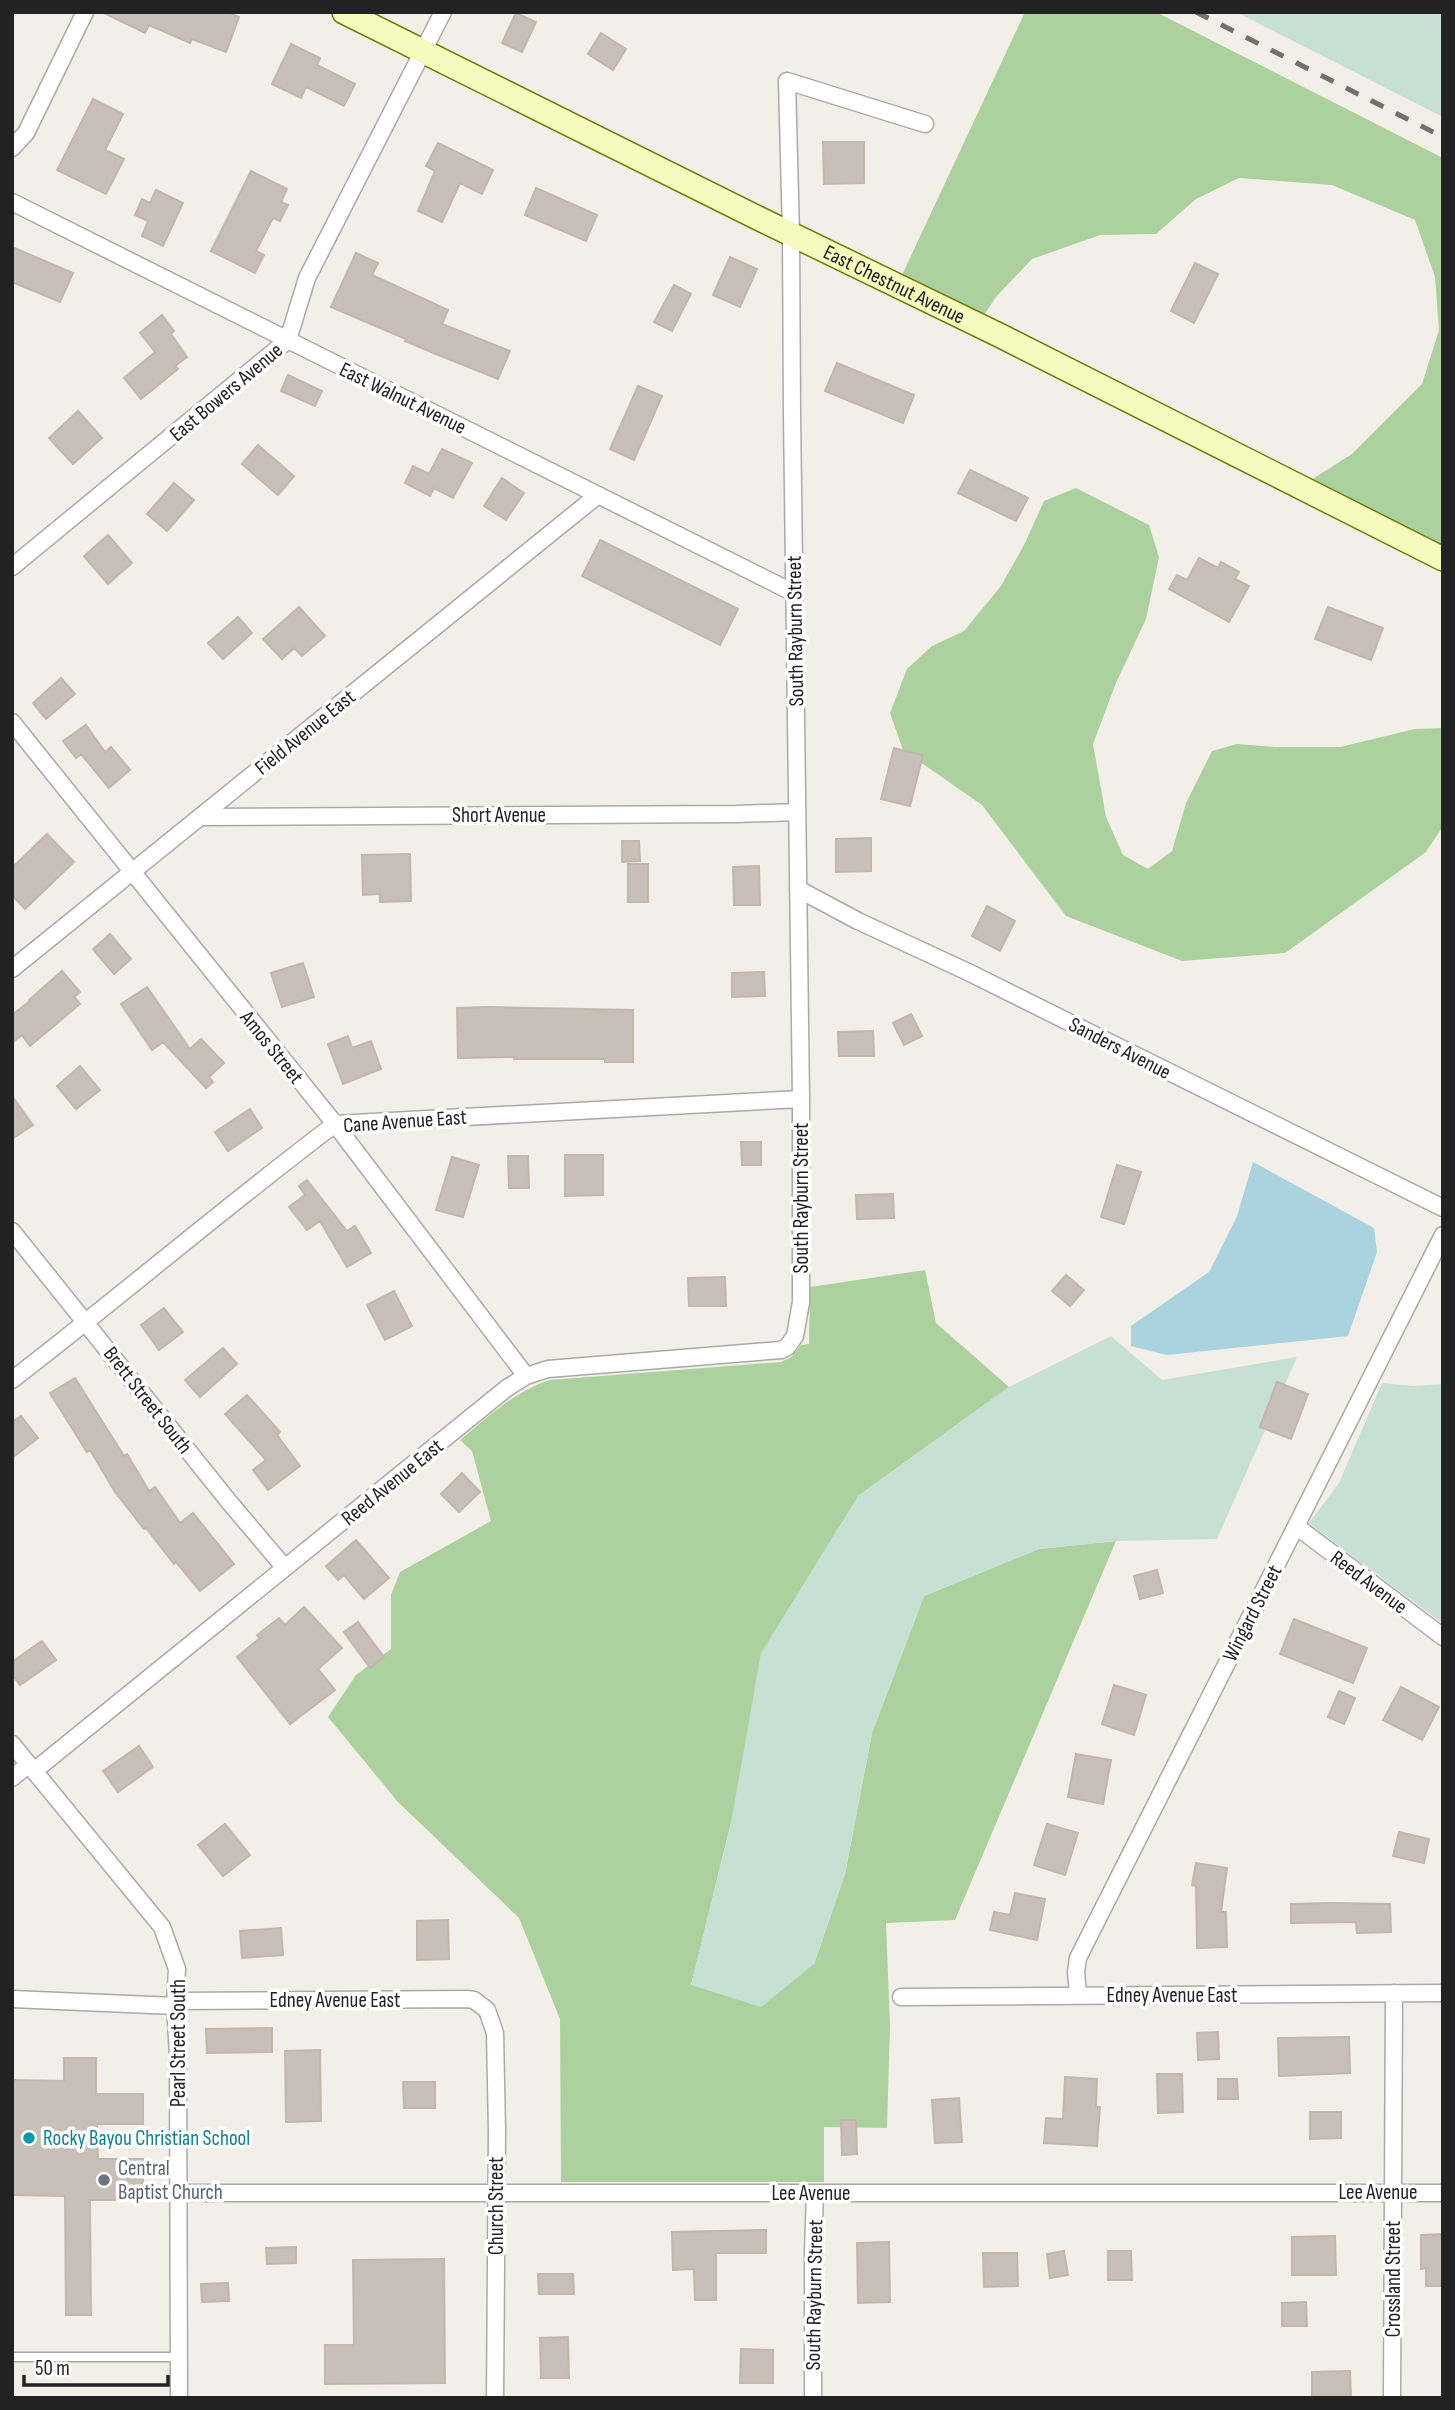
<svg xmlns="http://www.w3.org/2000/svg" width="1455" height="2410" viewBox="0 0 1455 2410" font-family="'Sofia Sans Condensed',sans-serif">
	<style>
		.forest { fill: #add19e }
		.wetland { fill: #c6e0d4 }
		.water { fill: #aad3df }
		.building { fill: #c7bfb8; stroke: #c4b6ab; stroke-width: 2 }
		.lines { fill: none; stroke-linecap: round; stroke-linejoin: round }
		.lane-casing { stroke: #a9a9a9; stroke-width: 11 }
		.street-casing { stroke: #a9a9a9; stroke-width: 19 }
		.secondary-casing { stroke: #707d05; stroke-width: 26 }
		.lane { stroke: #fff; stroke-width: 8 }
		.street { stroke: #fff; stroke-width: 16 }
		.secondary { stroke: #f7fabf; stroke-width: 23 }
		.rail { stroke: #707070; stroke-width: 5; stroke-dasharray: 14 14; stroke-linecap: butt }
		.culture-dot { fill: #0f9aa8; stroke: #fff; stroke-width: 2.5 }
		.worship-dot { fill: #6b7280; stroke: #fff; stroke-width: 2.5 }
		.labels { text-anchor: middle; stroke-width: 7; stroke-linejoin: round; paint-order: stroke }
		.street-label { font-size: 21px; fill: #222; stroke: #fff }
		.culture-label { font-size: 21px; fill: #0d838f; stroke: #fff; text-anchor: start }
		.worship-label { font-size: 21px; fill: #5b616d; stroke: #fff; text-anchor: start }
	</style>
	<rect width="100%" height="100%" fill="#f2efe9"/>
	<path class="forest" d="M1025,12H1156L1443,158V546L1311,480L1352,454L1422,384L1439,330L1435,277L1415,220L1332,185L1239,178L1196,199L1156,234L1100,235L1032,259L996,297L984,315L902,275Z
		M1076,488L1149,525L1159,557L1146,619L1116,683L1093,744L1106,817L1123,855L1148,869L1172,851L1186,803L1212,751L1237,744L1275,747H1340L1415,729L1443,728V826L1426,852L1285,953L1182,961L1066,916L982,805L903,750L890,713L907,669L932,646L964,631L1001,586L1025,543L1044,501Z
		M925,1270L936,1323L1009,1387L858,1496L731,1823L691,1985L814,1964L845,1874L872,1733L924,1596L1039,1549L1116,1541L955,1920L886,1923L890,2026L887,2128L824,2127V2182H561L560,2019L519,1918L398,1802L328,1717L356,1675L391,1649V1595L400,1572L491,1521L472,1451L460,1440C489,1416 515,1391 550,1380L781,1362L791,1357L801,1345L809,1344L810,1287Z"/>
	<path class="wetland" d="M1236,12H1443V117Z
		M1111,1336L1162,1380L1297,1357L1217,1539L1116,1541L1039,1549L924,1596L872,1733L845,1874L814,1964L761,2007L691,1985L731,1823L761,1653L858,1496L1009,1387Z
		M1382,1383L1414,1386L1443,1384V1624L1309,1523L1339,1483Z"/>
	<path class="water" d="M1253,1162L1374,1228L1377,1252L1348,1336L1167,1355L1131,1346V1326L1209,1272L1237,1216Z"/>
	<path class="building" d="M102,12H227L239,17L226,52L192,39L190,43L149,25L145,33Z
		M516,13L536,22L522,52L502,43Z
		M601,33L626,49L613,70L588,54Z
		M291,44L320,58L317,65L355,84L344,106L306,87L301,98L272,84Z
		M93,99L123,114L105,150L124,159L106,194L57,170Z
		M823,142H864V183L824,184Z
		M438,143L493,170L482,194L460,183L442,222L418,211L435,171L426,166Z
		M251,171L287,189L281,202L288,205L280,221L273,218L256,251L264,255L255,273L211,251Z
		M536,188L597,215L586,241L525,215Z
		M156,190L183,203L163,246L142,236L148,221L135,215L142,199L150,203Z
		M12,247L73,273L60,302L12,282Z
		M356,253L378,263L372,275L448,310L442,324L510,351L498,379L436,354L405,341L406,339L331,307Z
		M730,257L757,269L740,307L713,295Z
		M1195,263L1218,274L1194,323L1171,311Z
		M674,285L691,294L672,331L654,322Z
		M162,315L174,331L171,334L187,357L175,366L178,369L141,399L124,378L155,352L140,333Z
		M837,363L914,395L903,423L825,391Z
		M288,375L322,391L315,406L281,391Z
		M638,386L662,396L634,460L610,449Z
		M78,411L102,438L73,464L49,438Z
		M258,445L294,476L278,495L242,464Z
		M442,449L472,463L453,498L434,488L430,496L405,483L413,466L429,474Z
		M970,470L1028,498L1016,521L958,493Z
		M502,478L524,493L506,520L484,506Z
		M174,483L194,500L167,531L147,514Z
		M108,535L132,563L108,584L84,556Z
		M600,540L738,609L720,645L582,576Z
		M1199,558L1218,568L1221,562L1239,572L1235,579L1249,586L1229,622L1169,589L1177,575L1187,580Z
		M299,607L325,636L302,656L294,648L282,659L263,639Z
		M1328,607L1383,628L1371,660L1315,639Z
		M238,617L252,633L223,659L208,643Z
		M61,678L75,694L46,719L33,703Z
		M86,725L105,752L111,747L130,770L109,788L81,754L76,758L63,741Z
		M894,748L923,755L910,806L881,799Z
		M47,834L74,862L25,909L12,895V868Z
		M871,838V871L836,872V839Z
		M622,841H639L640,861L622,862Z
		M410,854L411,901L380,902V894L363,895L362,855Z
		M628,864H648V902H628Z
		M759,866L760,905H734L733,867Z
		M987,906L1015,921L1000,951L972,936Z
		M110,934L131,959L114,974L93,949Z
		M303,963L314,997L282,1007L271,973Z
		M62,971L80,992L74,997L80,1004L30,1046L22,1035L12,1043V1015L30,1001L29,1000Z
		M764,972L765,996L732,997V973Z
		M147,987L190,1049L201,1039L224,1063L209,1077L213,1082L206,1088L163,1042L152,1050L121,1004Z
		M487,1007L633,1010V1062H605V1059H514V1057L458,1058L457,1008Z
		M911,1014L922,1036L904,1045L893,1023Z
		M873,1031L874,1056H839L838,1032Z
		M348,1036L352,1048L371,1041L381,1069L343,1084L328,1044Z
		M80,1066L100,1090L76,1109L57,1086Z
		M12,1096L33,1125L12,1139Z
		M250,1109L262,1128L228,1151L215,1132Z
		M741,1142H761V1165H742Z
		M565,1155H603V1195L565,1196Z
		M508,1156H528L529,1188H509Z
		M452,1157L479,1165L463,1217L436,1210Z
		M1117,1165L1141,1172L1124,1224L1101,1217Z
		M307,1180L347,1231L355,1226L371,1253L347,1267L320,1221L307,1230L289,1207L305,1195L299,1186Z
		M893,1194L894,1218L857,1219L856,1195Z
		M1066,1275L1084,1290L1070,1306L1052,1291Z
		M725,1277L726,1306H689L688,1278Z
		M394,1291L412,1326L385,1340L367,1305Z
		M164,1308L183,1332L159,1350L141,1325Z
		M223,1348L237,1364L200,1397L185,1380Z
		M75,1378L124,1456L127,1454L149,1491L155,1487L180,1523L193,1513L234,1564L200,1591L176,1562L174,1564L146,1528L144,1529L115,1492L90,1450L87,1452L50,1393Z
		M1277,1382L1308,1394L1291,1439L1260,1427Z
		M247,1395L280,1432L277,1435L300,1466L268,1490L253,1470L266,1460L225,1414Z
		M21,1416L38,1438L12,1458V1422Z
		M462,1473L480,1492L459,1512L441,1494Z
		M356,1540L389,1578L364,1599L344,1575L338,1580L326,1566Z
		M1157,1570L1163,1593L1140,1599L1134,1576Z
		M304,1607L342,1648L318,1669L335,1690L290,1724L237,1657L260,1638L257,1635L279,1618L285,1625Z
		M1294,1619L1367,1648L1353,1683L1280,1654Z
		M358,1622L384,1657L370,1668L344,1632Z
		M42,1641L56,1660L20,1685L12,1674V1662Z
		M1114,1685L1146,1695L1134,1735L1102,1724Z
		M1401,1687L1439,1707L1422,1740L1383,1720Z
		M1339,1691L1355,1698L1344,1724L1328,1717Z
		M139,1746L153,1767L118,1792L103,1771Z
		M1076,1754L1111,1760L1103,1804L1068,1797Z
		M225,1824L250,1855L223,1876L198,1845Z
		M1047,1824L1078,1833L1065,1875L1034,1865Z
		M1399,1832L1429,1839L1424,1863L1393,1856Z
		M1196,1863L1227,1868L1221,1912H1226L1227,1947L1197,1948L1196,1886L1192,1885Z
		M1015,1893L1045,1899L1037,1940L990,1930L994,1912L1010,1915Z
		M1330,1903L1390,1904L1391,1932L1357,1933L1356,1922L1291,1923V1904Z
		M448,1920L449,1959L417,1960V1921Z
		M281,1928L283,1955L242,1958L240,1931Z
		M272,2028V2052L207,2053L206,2029Z
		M1218,2032L1219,2059L1198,2060L1197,2033Z
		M1349,2037L1350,2073L1279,2076L1278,2038Z
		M320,2050L321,2121L286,2122L285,2051Z
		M64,2058H96V2094H143V2124H97L98,2159H143V2200H90L91,2315H66L65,2196L12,2195V2080L64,2081Z
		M1157,2074H1182L1183,2112L1158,2113Z
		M1065,2077L1097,2079L1096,2107H1100L1097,2146L1044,2143L1046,2118L1063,2119Z
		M1218,2079H1237L1238,2099H1218Z
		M403,2082H435V2108H404Z
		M959,2098L962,2142L935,2143L932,2100Z
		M1310,2112H1341V2138L1310,2139Z
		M841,2120H856L857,2154L842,2155Z
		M766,2230V2253H716V2300H695L694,2269L673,2270L672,2232Z
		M1443,2234V2286H1426V2268L1421,2269V2235Z
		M1335,2236L1336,2275H1292V2237Z
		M889,2242L890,2302L858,2303L857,2243Z
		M296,2247V2263L267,2264L266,2248Z
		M1064,2251L1068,2275L1050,2278L1047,2254Z
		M1108,2251H1131L1132,2280H1108Z
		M983,2253H1017L1018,2286L984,2287Z
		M444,2259L445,2383L325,2384V2345H354L353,2260Z
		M538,2274H573L574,2294H539Z
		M228,2283L229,2301L202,2302L201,2284Z
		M1306,2302L1307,2326H1282V2303Z
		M568,2337L569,2378H541L540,2338Z
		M741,2349L773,2350V2383H740Z
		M1350,2371L1351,2398H1312V2372Z"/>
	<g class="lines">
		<defs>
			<path id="lane" d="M12,2357H179"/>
			<path id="street" d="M12,148L26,133L85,12
				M12,202L794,593
				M12,567L288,340L307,278L443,12
				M12,722L335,1124L526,1376
				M202,817L736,814L797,812
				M798,889L858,921L968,972L1443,1208
				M12,969L598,495
				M12,1231L230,1503L285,1568
				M12,1380C121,1296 225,1207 335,1124L801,1099
				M1296,1526L1443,1637
				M12,1744L162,1927L177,1969L175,2006L178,2055L179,2398
				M34,1771L507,1388L526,1376L548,1369L781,1350L787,1347L795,1336L801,1302V1099L792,413L791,234L787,81L925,124
				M12,1778L28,1765
				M1078,1995L1076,1972L1078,1958L1443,1235
				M901,1997L1443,1993
				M12,1999L175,2006
				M176,2001L467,1999L474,2000L487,2010L495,2033L497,2131L495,2398
				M179,2193H1443
				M813,2398V2252L815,2193
				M1392,2398L1394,1993"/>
			<g id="secondary">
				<path id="s1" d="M344,12L762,220L999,335L1443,559"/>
			</g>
		</defs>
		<use href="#lane" class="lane-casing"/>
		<use href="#street" class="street-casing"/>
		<use href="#secondary" class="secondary-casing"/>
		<use href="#lane" class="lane"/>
		<use href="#street" class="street"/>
		<use href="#secondary" class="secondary"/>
		<path class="rail" d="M1196,12L1443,137"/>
	</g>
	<circle class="culture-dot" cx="29" cy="2138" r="7"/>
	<circle class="worship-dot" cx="104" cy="2180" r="7"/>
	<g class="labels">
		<g class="street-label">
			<text dy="7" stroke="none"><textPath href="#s1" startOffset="614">East Chestnut Avenue</textPath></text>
			<text transform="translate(226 392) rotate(-40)" y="7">East Bowers Avenue</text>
			<text transform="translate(403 398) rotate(26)" y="7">East Walnut Avenue</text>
			<text transform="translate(795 631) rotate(-91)" y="7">South Rayburn Street</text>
			<text transform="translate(305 732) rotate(-39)" y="7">Field Avenue East</text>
			<text x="499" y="822">Short Avenue</text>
			<text transform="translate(272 1047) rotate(51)" y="7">Amos Street</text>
			<text transform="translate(1120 1048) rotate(27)" y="7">Sanders Avenue</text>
			<text transform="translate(405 1121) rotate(-4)" y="7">Cane Avenue East</text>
			<text transform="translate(801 1198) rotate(-90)" y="7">South Rayburn Street</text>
			<text transform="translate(148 1400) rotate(52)" y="7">Brett Street South</text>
			<text transform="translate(392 1482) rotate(-39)" y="7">Reed Avenue East</text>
			<text transform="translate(1369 1582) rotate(37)" y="7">Reed Avenue</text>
			<text transform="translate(1252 1613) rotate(-63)" y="7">Wingard Street</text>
			<text x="1172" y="2002">Edney Avenue East</text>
			<text x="335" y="2007">Edney Avenue East</text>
			<text transform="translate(178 2043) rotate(-90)" y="7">Pearl Street South</text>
			<text x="1378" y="2199">Lee Avenue</text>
			<text x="811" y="2200">Lee Avenue</text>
			<text transform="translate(496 2206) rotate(-90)" y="7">Church Street</text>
			<text transform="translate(1393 2279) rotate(-90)" y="7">Crossland Street</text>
			<text transform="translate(814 2295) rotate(-89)" y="7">South Rayburn Street</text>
		</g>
		<g class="culture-label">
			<text x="43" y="2145">Rocky Bayou Christian School</text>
		</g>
		<g class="worship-label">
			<text x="118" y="2175">Central<tspan x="118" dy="24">Baptist Church</tspan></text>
		</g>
	</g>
	<rect width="1455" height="2410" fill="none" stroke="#222222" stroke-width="28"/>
	<path d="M24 2375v10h144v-10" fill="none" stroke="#222222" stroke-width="3.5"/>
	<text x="35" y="2375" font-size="21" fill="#222222" stroke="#ffffff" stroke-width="5" paint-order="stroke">50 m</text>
</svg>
